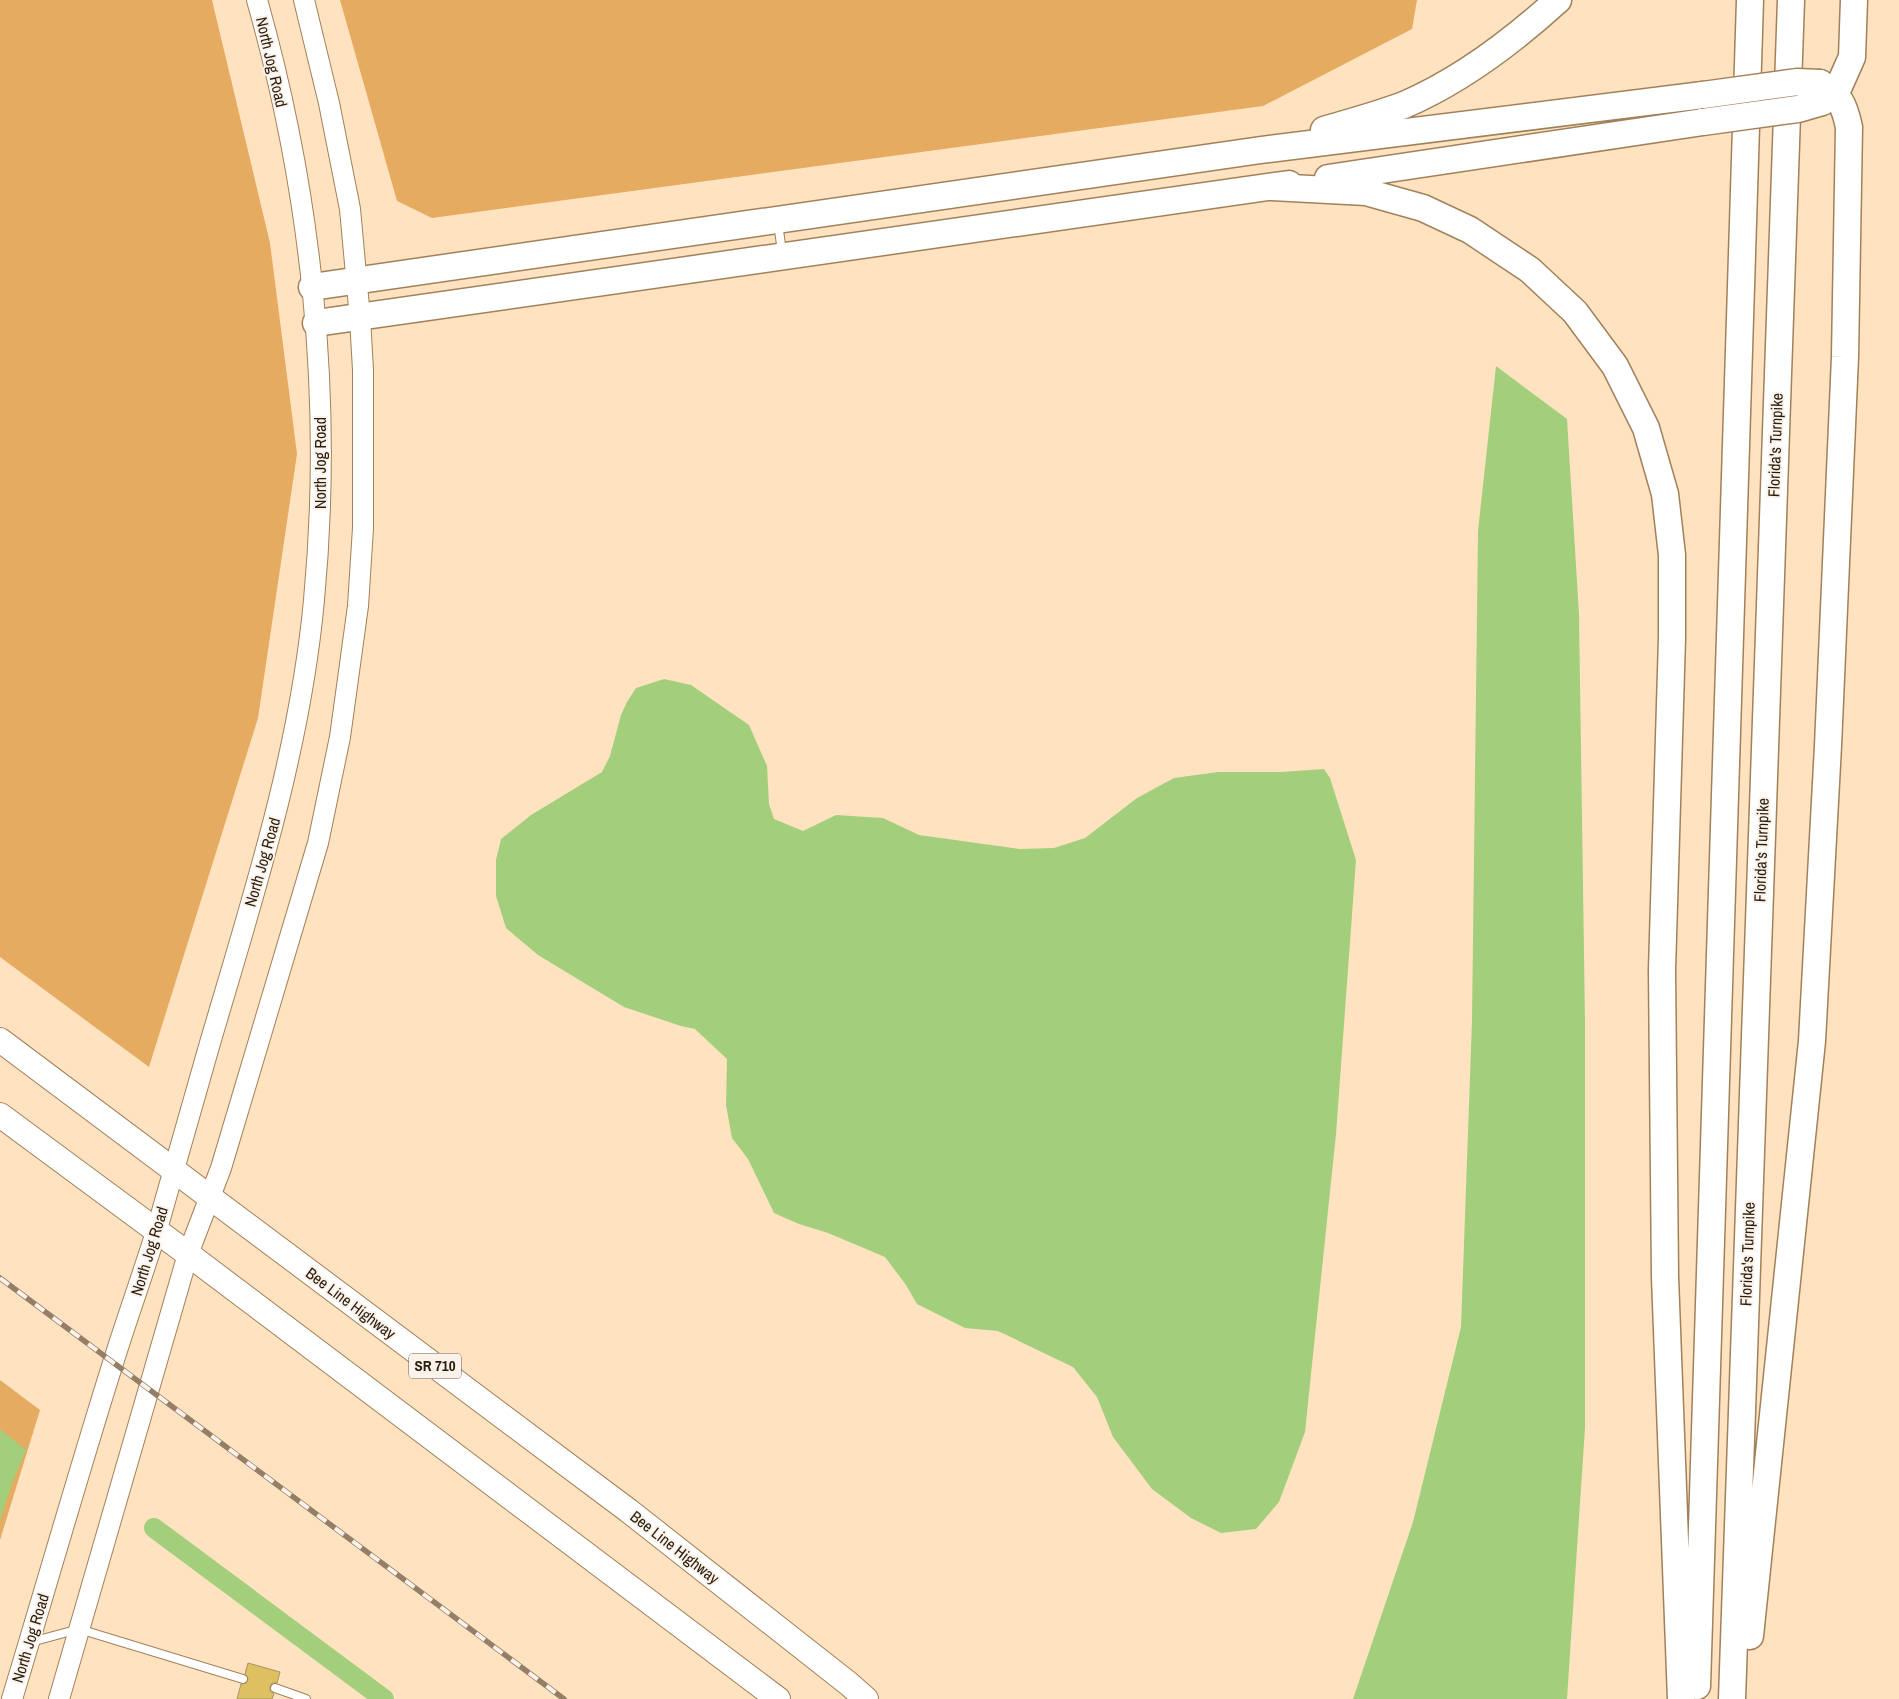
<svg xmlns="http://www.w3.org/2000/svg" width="1899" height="1699" viewBox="0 0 1899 1699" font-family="'Archivo Narrow',sans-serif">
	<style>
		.green { fill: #e5ab61 }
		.water { fill: #a3cf7c }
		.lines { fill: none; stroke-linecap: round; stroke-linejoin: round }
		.canal { stroke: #a3cf7c; stroke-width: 20 }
		.building { fill: #dfc060; stroke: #a59564 }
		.service-casing { stroke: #a18159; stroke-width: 10 }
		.secondary-casing { stroke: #a18159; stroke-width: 22 }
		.trunk-casing { stroke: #a18159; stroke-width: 26 }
		.motorway-casing { stroke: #a18159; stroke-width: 29 }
		.service { stroke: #fff; stroke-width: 8 }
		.secondary { stroke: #fff; stroke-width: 20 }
		.trunk { stroke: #fff; stroke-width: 24 }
		.motorway { stroke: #fff; stroke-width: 26 }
		.rail-casing { stroke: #947f66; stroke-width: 5.5 }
		.rail { stroke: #fbf3eb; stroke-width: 4; stroke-dasharray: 11; stroke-linecap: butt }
		.motorway-bridge-casing { stroke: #a18159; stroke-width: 29; stroke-linecap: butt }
		.motorway-bridge { stroke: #fff; stroke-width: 26 }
		.labels { text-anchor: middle; stroke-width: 4; stroke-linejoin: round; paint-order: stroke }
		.shield { fill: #fbf3eb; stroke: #695d50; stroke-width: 1 }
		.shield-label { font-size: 15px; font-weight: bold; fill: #2a1d0d }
		.street-label { font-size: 16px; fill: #2a1d0d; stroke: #fbf3eb }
	</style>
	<rect width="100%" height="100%" fill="#ffe2c0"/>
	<path class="green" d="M0,0H212L270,243L297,454L258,718L149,1067L0,957Z
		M340,0H1417L1412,29L1263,106L432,218L397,201Z
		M0,1380L40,1410L0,1540Z"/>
	<path class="water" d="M1496,366L1567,419L1579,614L1585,1021V1428L1567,1699H1353L1413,1522L1461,1327L1472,1021L1478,531Z
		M664,679L691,685L749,725L767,766L769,804L774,819L803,831L836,815L883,818L919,835L1019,849L1054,848L1085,838L1137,798L1174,778L1218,772H1281L1324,769L1330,778L1356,860L1336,1134L1305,1432L1279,1502L1256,1529L1221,1533L1191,1518L1152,1489L1113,1437L1097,1397L1073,1367L998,1331L965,1328L917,1304L906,1285L885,1257L828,1233L799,1224L774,1213L748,1159L732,1138L726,1105L727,1059L695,1029L681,1026L624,1007L538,955L506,928L496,896V860L501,839L531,815L602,772L610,756L621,715L627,702L636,688Z
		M0,1429L26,1450L12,1483L0,1521Z"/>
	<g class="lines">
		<path class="canal" d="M154,1528L384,1699"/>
	</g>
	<path class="building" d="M248,1663L280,1672L277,1683H272L270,1687V1691L274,1694L272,1699H237L241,1684L246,1683L248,1680L247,1676L245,1674Z"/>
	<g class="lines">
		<defs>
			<path id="service" d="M778,223L782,252
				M31,1642L79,1629L243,1679
				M275,1688L306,1699"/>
			<path id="secondary" d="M12,1699C46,1587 78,1474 113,1363C127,1318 143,1274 157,1229C175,1167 192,1105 210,1043C253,897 300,752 314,600C333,398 312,194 257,0
				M59,1699L188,1254L221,1168L318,843L340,737L358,606L363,528V370L360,318L350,209L329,103L304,0"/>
			<path id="trunk" d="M0,1040L629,1511L849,1684L866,1699
				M0,1115L188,1254L778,1699"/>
			<path id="motorway" d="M1822,102L1836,93L1852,57L1854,0
				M1324,130C1350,122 1378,115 1404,105C1460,81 1514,40 1558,0
				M1328,178L1703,122
				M1272,187L1366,192L1423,208L1470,230L1530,270L1575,312L1615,366L1646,428L1665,494L1672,555V638L1662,970L1665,1277L1681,1699
				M312,287L1261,150L1703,95
				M316,323L1289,184
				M1750,1636L1812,1041L1828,746L1845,357L1849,127C1844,104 1840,96 1820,83
				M1697,1686L1750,0
				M1732,1699L1791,0"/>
		</defs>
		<use href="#service" class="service-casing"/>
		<use href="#secondary" class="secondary-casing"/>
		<use href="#trunk" class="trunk-casing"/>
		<use href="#motorway" class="motorway-casing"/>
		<use href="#service" class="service"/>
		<use href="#secondary" class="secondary"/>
		<use href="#trunk" class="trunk"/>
		<use href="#motorway" class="motorway"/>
		<defs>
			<path id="rail" d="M0,1278L564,1699"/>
		</defs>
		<use href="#rail" class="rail-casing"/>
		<use href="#rail" class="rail"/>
		<defs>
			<path id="motorway-bridge" d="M1703,95L1797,82L1820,83
				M1703,122L1798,109L1822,102"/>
		</defs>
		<use href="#motorway-bridge" class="motorway-bridge-casing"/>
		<use href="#motorway-bridge" class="motorway-bridge"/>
	</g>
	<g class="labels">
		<rect class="shield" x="409" y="1353.5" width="52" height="25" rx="4"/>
		<g class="shield-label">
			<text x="435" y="1371">SR 710</text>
		</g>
		<g class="street-label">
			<text transform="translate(272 62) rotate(77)" y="6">North Jog Road</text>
			<text transform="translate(1775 445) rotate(-88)" y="6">Florida's Turnpike</text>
			<text transform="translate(320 463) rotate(-90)" y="6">North Jog Road</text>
			<text transform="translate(1761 850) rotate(-88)" y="6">Florida's Turnpike</text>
			<text transform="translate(262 862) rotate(-74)" y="6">North Jog Road</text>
			<text transform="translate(149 1251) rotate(-73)" y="6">North Jog Road</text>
			<text transform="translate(1747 1254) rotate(-88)" y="6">Florida's Turnpike</text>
			<text transform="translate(351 1303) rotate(37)" y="6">Bee Line Highway</text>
			<text transform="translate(675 1547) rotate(38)" y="6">Bee Line Highway</text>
			<text transform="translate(30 1638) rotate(-73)" y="6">North Jog Road</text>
		</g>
	</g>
</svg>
